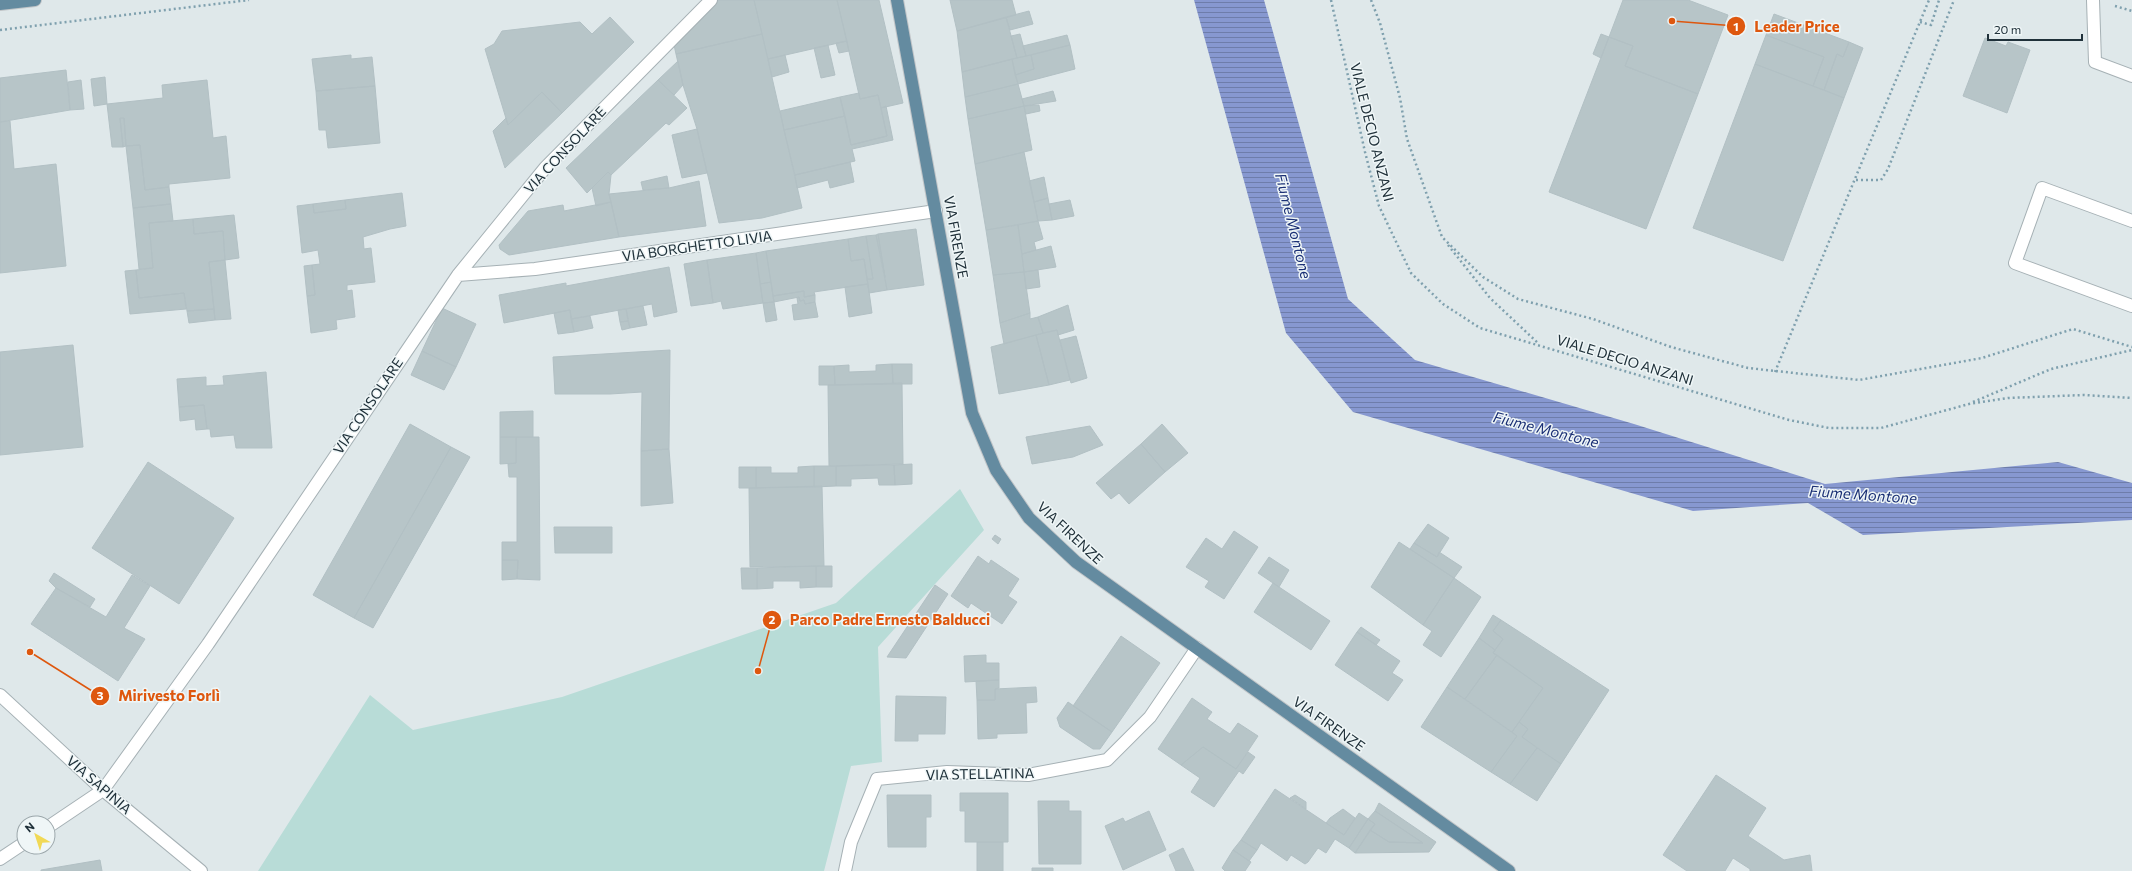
<svg xmlns="http://www.w3.org/2000/svg" width="2132" height="871" viewBox="0 0 2132 871" font-family="Commissioner,sans-serif">
	<style>
		.park { fill: #b8dcd7 }
		.water { fill: url(#water-rules) }
		.building { fill: #b7c5c8; stroke: #b2c0c4 }
		.lines { fill: none; stroke-linecap: round; stroke-linejoin: round }
		.minor-casing { stroke: #a6b1b5; stroke-width: 14 }
		.major-casing { stroke: #c1c5c8; stroke-width: 14 }
		.path { stroke: #7fa0ae; stroke-width: 2.5; stroke-dasharray: 2 3; stroke-linecap: butt }
		.minor { stroke: #fff; stroke-width: 12 }
		.major { stroke: #648ba0; stroke-width: 12 }
		.labels { text-anchor: middle; stroke-width: 3; stroke-linejoin: round; paint-order: stroke }
		.street-label { font-size: 14px; fill: #20313a; stroke: #eff6f7 }
		.water-label { font-size: 15px; font-style: italic; fill: #1b3075; stroke: #eff6f7 }
		.leader { fill: none; stroke: #de570e; stroke-width: 1.5 }
		.callout-dot { fill: #de570e; stroke: #eff6f7; stroke-width: 1.5 }
		.mark-label { font-size: 12px; text-anchor: middle; font-weight: bold; fill: #fff }
		.callout-label { font-size: 15px; text-anchor: middle; font-weight: bold; fill: #de570e; stroke: #eff6f7; stroke-width: 3; stroke-linejoin: round; paint-order: stroke }
	</style>
	<defs>
		<pattern id="water-rules" width="6" height="5" patternUnits="userSpaceOnUse"><rect width="6" height="5" fill="#8798d0"/><path d="M0 2.5h6" fill="none" stroke="#6e7daa"/></pattern>
	</defs>
	<rect width="100%" height="100%" fill="#dfe8ea"/>
	<path class="park" d="M960,489L984,530L878,647L882,762L851,766L824,871H258L370,695L413,730L562,697L836,603Z"/>
	<path class="water" d="M1194,0H1264L1348,299L1415,360L1634,424L1825,484L2058,462L2132,483V520L1863,535L1808,503L1693,511L1353,412L1286,333Z"/>
	<path class="building" d="M717,0H754L762,34L676,54L674,45L706,7Z
		M754,0H837L847,41L768,59Z
		M837,0H879L903,103L881,108L878,95L860,99Z
		M950,0H1012L1016,15L957,31Z
		M1623,0H1688L1728,15L1698,94L1625,66L1633,46L1609,37Z
		M1029,11L1033,24L1010,30L1006,17Z
		M1774,14L1849,42L1843,57L1837,54L1824,90L1813,86L1824,57L1766,35Z
		M610,17L634,42L562,113L542,92L508,125L485,49L494,44L502,31L580,22L592,34Z
		M1006,17L1017,58L962,72L957,31Z
		M762,34L802,208L762,218L719,223L697,129L683,85L676,54Z
		M1020,34L1026,56L1017,58L1011,36Z
		M1601,34L1609,37L1601,58L1593,54Z
		M1067,35L1070,45L1026,56L1023,46Z
		M1766,35L1824,57L1813,86L1755,64Z
		M1609,37L1633,46L1625,66L1698,94L1646,229L1549,192Z
		M1985,38L2006,46L2008,42L2030,50L2007,113L1963,96Z
		M847,41L849,51L839,53L836,43Z
		M1849,42L1863,48L1844,98L1824,90L1837,54L1843,57Z
		M828,45L835,75L821,78L814,48Z
		M1070,45L1075,69L1018,84L1015,75L1034,69L1031,55Z
		M351,55V59L372,57L375,86L316,91L312,59Z
		M785,55L789,72L772,77L768,59Z
		M1031,55L1034,69L1015,75L1012,59Z
		M1012,59L1018,84L965,97L962,72Z
		M678,61L683,85L674,95L658,80Z
		M1755,64L1844,98L1783,261L1693,228Z
		M66,70L70,110L0,122V78Z
		M105,77L107,104L94,106L91,79Z
		M81,80L84,109L70,110L68,82Z
		M207,80L213,138L226,136L230,178L169,184V187L145,190L140,145L126,146L124,118H120L123,147H112L107,104L163,98L162,85Z
		M658,80L687,108L669,125L666,123L611,175L608,172L587,193L566,168Z
		M1018,84L1024,106L968,119L965,97Z
		M375,86L380,143L328,148L326,130H319L316,91Z
		M1053,91L1056,101L1024,106L1022,99Z
		M542,92L562,113L505,168L493,131L506,118L508,125Z
		M859,93L860,99L878,95L887,136L851,145L840,97Z
		M840,97L845,116L784,130L780,111Z
		M1039,105L1040,111L1026,114L1024,106Z
		M886,106L893,140L852,149L855,161L795,175L784,130L845,116L851,145L887,136L881,108Z
		M1024,106L1032,150L975,164L968,119Z
		M120,118H124L126,146L123,147Z
		M10,121L14,169L56,164L66,266L0,273V122Z
		M697,129L707,173L682,178L672,135Z
		M140,145L145,190L169,187L171,204L133,208L126,146Z
		M1024,152L1038,221L986,230L975,164Z
		M850,162L854,182L830,188L828,180L797,188L795,175Z
		M608,172L611,175L609,194L611,202L596,206L592,188Z
		M667,176L669,188L643,190L641,182Z
		M1044,177L1048,198L1034,202L1029,181Z
		M699,181L706,226L619,237L609,194L669,188Z
		M402,193L406,226L390,229L363,237L364,249L371,248L375,282L347,285V291L352,290L355,317L336,320L337,329L311,333L307,296L315,295L312,265L320,264L318,250L302,253L297,206L313,204L314,213L346,209L345,200Z
		M1048,198L1052,220L1038,221L1034,202Z
		M345,200L346,209L314,213L313,204Z
		M1070,200L1074,216L1052,220L1049,204Z
		M611,202L619,237L509,255L500,249L499,245L528,211L563,205L564,211Z
		M171,204L173,221L149,223L153,268L139,269L133,208Z
		M234,215L239,258L225,260L223,231L194,234L193,219Z
		M193,219L194,234L223,231L225,260L209,262L214,309L187,311L184,293L139,298L136,270L153,268L149,223Z
		M1038,221L1043,239L1034,242L1036,250L1022,254L1018,225Z
		M1018,225L1024,272L993,275L986,230Z
		M916,229L924,285L887,290L878,234Z
		M878,234L885,277L876,235Z
		M876,235L887,290L869,293L867,279H873L866,236Z
		M866,236L873,279H867L864,259L851,261L848,239Z
		M848,239L851,261L864,259L868,284L814,292L815,295L804,297V291L773,296L766,251Z
		M1051,246L1056,267L1024,272L1022,254Z
		M766,251L771,282L760,284L756,253Z
		M756,253L763,303L723,309L721,301L713,303L707,260Z
		M225,260L231,319L215,320L209,262Z
		M707,260L713,303L691,306L684,264Z
		M312,265L315,295L307,296L304,266Z
		M669,267L677,312L654,317L652,304L571,319L570,310L504,323L499,295L566,283V286Z
		M136,270L139,298L184,293L186,309L130,314L125,271Z
		M1038,270L1040,287L1026,289L1024,272Z
		M1024,272L1030,313L1000,323L993,275Z
		M771,282L774,302L763,303L760,284Z
		M868,284L872,313L849,317L845,287Z
		M804,291V297L815,295V302L805,304L804,300L800,301L799,297L774,302L773,296Z
		M799,297L800,301L804,300L805,304L815,302L818,317L794,320L792,305L798,304L797,298Z
		M774,302L777,320L766,322L763,303Z
		M1068,305L1074,330L1058,335L1057,330L1043,333L1038,317Z
		M643,306L647,325L630,328L626,309Z
		M442,308L476,324L456,367L422,351Z
		M214,309L215,320L189,323L187,311Z
		M626,309L628,321L620,322L618,310Z
		M570,310L574,332L558,334L554,313Z
		M1030,313V319L1038,317L1043,333L1004,344L1000,323Z
		M590,316L593,328L574,332L571,319Z
		M628,321L630,328L622,330L620,322Z
		M1057,330L1070,380L1049,385L1036,335Z
		M1036,335L1049,385L999,394L991,347Z
		M1076,336L1087,378L1071,383L1060,340Z
		M73,345L83,447L0,455V352Z
		M670,350L669,449L641,451L642,392L610,394H555L553,357Z
		M422,351L456,367L444,390L411,375Z
		M892,364H912V384H893Z
		M892,364L893,384L835,385L834,366L849,365V372L876,371V365Z
		M819,366H834L835,385H819Z
		M266,372L272,448H236L234,435L211,437L210,429H207L204,405L179,407L177,379L206,377V386L224,385L223,376Z
		M902,383L903,464L829,466L828,385Z
		M204,405L207,429L196,430L195,419L180,421L179,407Z
		M533,411V437H500V412Z
		M410,424L451,447L354,618L313,595Z
		M1162,424L1188,453L1165,472L1141,444Z
		M1090,426L1103,445L1073,457L1032,464L1026,437Z
		M500,437H516V463L500,464Z
		M516,437H539L540,580L517,579L518,560H502V542H517V477H509L508,464L516,463Z
		M1141,444L1165,472L1129,504L1119,493L1111,499L1096,483Z
		M451,447L470,457L373,628L354,618Z
		M669,449L673,503L641,506V451Z
		M148,462L234,518L179,604L92,548Z
		M912,464V484L895,485L894,465Z
		M894,465L895,485H879L878,478L851,479V486H836V466Z
		M814,466H836V486L814,487Z
		M814,466V487L756,488V467H771V473H798V467Z
		M739,467H756V488H739Z
		M822,486L824,566L750,567L749,488Z
		M1428,524L1449,538L1437,557L1414,543Z
		M554,527H612V553H555Z
		M1234,531L1258,547L1224,599L1205,587L1209,581L1186,567L1206,538L1222,549Z
		M995,535L1001,539L998,544L992,539Z
		M1399,542L1454,578L1423,625L1371,587Z
		M1414,543L1437,557L1439,552L1462,567L1454,578L1410,549Z
		M978,556L989,564L991,560L1019,579L1008,596L1017,602L1002,624L971,603L968,608L951,596Z
		M1269,557L1289,570L1279,587L1258,573Z
		M502,560H518L517,579L502,580Z
		M816,566H832V587H816Z
		M816,566V587L800,588V581H773V588L757,589V568Z
		M741,568H757V589H742Z
		M54,573L95,599L90,607L56,588L49,581Z
		M132,575L150,586L124,628L145,639L118,681L31,624L56,588L106,617Z
		M1454,578L1481,597L1441,657L1423,645L1432,631L1423,625Z
		M1273,583L1330,621L1311,650L1254,612Z
		M935,585L948,594L906,658L887,657Z
		M1493,615L1501,620L1493,631L1503,639L1495,650L1479,638Z
		M1501,620L1609,690L1561,764L1522,737L1528,729L1519,722L1543,688L1493,653L1503,639L1493,631Z
		M1361,627L1380,640L1376,645L1357,632Z
		M1357,632L1400,661L1392,673L1403,680L1388,701L1335,665Z
		M1121,636L1160,663L1112,732L1073,706Z
		M1479,638L1495,650L1493,653L1497,655L1465,699L1447,687Z
		M986,655V663H999V680L965,682L964,656Z
		M1497,655L1543,688L1512,732L1465,699Z
		M999,680V688L995,689V700H977L976,681Z
		M1036,687L1037,702L1026,703L1027,733L997,734V738L978,739L977,700H995V689Z
		M1447,687L1517,736L1491,772L1421,727Z
		M896,696L946,697L945,734H918V741H895Z
		M1192,698L1212,712L1207,719L1230,734L1238,723L1258,736L1236,769L1203,747L1181,765L1158,749Z
		M1068,702L1112,732L1100,749H1093L1060,727L1057,718Z
		M1519,722L1528,729L1522,737L1537,748L1510,784L1491,772L1517,736L1512,732Z
		M1203,747L1236,769L1248,752L1255,757L1243,774L1239,771L1214,807L1191,792L1200,778L1181,765Z
		M1537,748L1561,764L1537,801L1510,784Z
		M1716,775L1766,808L1748,836L1784,860L1810,855L1812,871H1750V869L1733,858L1725,871H1687L1663,855Z
		M1275,789L1344,835L1359,813L1368,819L1349,848L1335,839L1326,853L1318,848L1308,862L1305,864L1291,855L1287,861L1261,843L1257,850L1241,840Z
		M960,793H1008V842H965V811H960Z
		M887,795H931V817H926V847H888Z
		M1295,795L1306,802V809L1290,798Z
		M1038,801H1069V811H1081V864H1039Z
		M1379,803L1436,842L1429,852L1355,853L1370,830L1389,842L1423,843L1375,811Z
		M1343,809L1355,818L1344,835L1326,823L1330,818Z
		M1149,811L1166,850L1123,870L1105,826L1123,818L1125,822Z
		M1375,811L1423,843L1389,842L1370,830L1375,824L1368,819Z
		M1368,819L1375,824L1355,853L1349,848Z
		M1241,840L1257,850L1249,861L1233,850Z
		M977,842H1003V871H977Z
		M1183,848L1194,871H1176L1169,855Z
		M1233,850L1251,862L1245,871H1225L1222,868Z
		M100,860L102,871H41V870Z
		M1032,868H1053V871H1032Z"/>
	<g class="lines">
		<defs>
			<path id="minor" d="M2093,0L2095,62L2132,76
				M2132,221L2042,188L2015,263L2132,306
				M458,275L535,269L936,211
				M0,695L103,790L201,871
				M48,827L103,790L208,644L458,275L545,168L711,0
				M0,859L24,843
				M845,871L851,842L877,779L947,772L1028,775L1107,760L1150,717L1197,648"/>
			<path id="major" d="M897,0L972,413L996,470L1029,518L1076,562L1509,871
				M0,4L35,0"/>
		</defs>
		<use href="#minor" class="minor-casing"/>
		<use href="#major" class="major-casing"/>
		<path class="path" d="M1331,0L1365,152L1379,206L1411,273L1443,304L1480,328L1789,420L1829,428H1881L1969,404L2008,398L2084,395L2132,398
			M1371,0L1380,23L1400,98L1407,139L1442,237L1483,277L1518,299L1593,319L1671,347L1748,368L1859,380L1982,358L2073,329L2132,347
			M2115,6L2132,11
			M1920,22L1931,25L1939,0
			M0,30L249,0
			M1856,180H1881L1888,169L1954,0
			M1448,245L1490,298L1539,344
			M1775,372L1929,0
			M1973,402L2051,369L2132,350"/>
		<use href="#minor" class="minor"/>
		<use href="#major" class="major"/>
	</g>
	<g class="labels">
		<g class="street-label">
			<text transform="translate(1372 132) rotate(76)" y="5">VIALE DECIO ANZANI</text>
			<text transform="translate(565 150) rotate(-47)" y="5">VIA CONSOLARE</text>
			<text transform="translate(956 237) rotate(80)" y="5">VIA FIRENZE</text>
			<text transform="translate(697 246) rotate(-8)" y="5">VIA BORGHETTO LIVIA</text>
			<text transform="translate(1625 360) rotate(17)" y="5">VIALE DECIO ANZANI</text>
			<text transform="translate(368 406) rotate(-56)" y="5">VIA CONSOLARE</text>
			<text transform="translate(1070 533) rotate(43)" y="5">VIA FIRENZE</text>
			<text transform="translate(1329 724) rotate(35)" y="5">VIA FIRENZE</text>
			<text transform="translate(980 774) rotate(-1)" y="5">VIA STELLATINA</text>
			<text transform="translate(99 785) rotate(41)" y="5">VIA SAPINIA</text>
		</g>
		<g class="water-label">
			<text transform="translate(1293 226) rotate(76)" y="5">Fiume Montone</text>
			<text transform="translate(1546 430) rotate(14)" y="5">Fiume Montone</text>
			<text transform="translate(1863 495) rotate(4)" y="5">Fiume Montone</text>
		</g>
	</g>
	<path class="leader" d="M1672 21L1736 26M758 671L772 620M30 652L100 696"/>
	<g class="callout-dot">
		<circle cx="1672" cy="21" r="4"/>
		<circle cx="758" cy="671" r="4"/>
		<circle cx="30" cy="652" r="4"/>
		<circle cx="1736" cy="26" r="10"/>
		<circle cx="772" cy="620" r="10"/>
		<circle cx="100" cy="696" r="10"/>
	</g>
	<g class="mark-label">
		<text x="1736" y="31">1</text>
		<text x="772" y="624">2</text>
		<text x="100" y="700">3</text>
	</g>
	<g class="callout-label">
		<text x="1797" y="32">Leader Price</text>
		<text x="890" y="625">Parco Padre Ernesto Balducci</text>
		<text x="169" y="701">Mirivesto Forlì</text>
	</g>
	<g transform="translate(36 835) rotate(321)"><circle r="19" fill="#eff6f7" stroke="#9ca7ab"/>
	<path d="M0-3L7 15L0 10L-7 15Z" fill="#f1d956"/>
	<text y="-6" font-size="11" font-weight="bold" text-anchor="middle" fill="#20313a">N</text>
	</g>
	<path d="M1988 34v6h94v-6" fill="none" stroke="#20313a" stroke-width="2"/>
	<text x="1994" y="34" font-size="12" fill="#20313a" stroke="#eff6f7" stroke-width="3" paint-order="stroke">20 m</text>
</svg>
